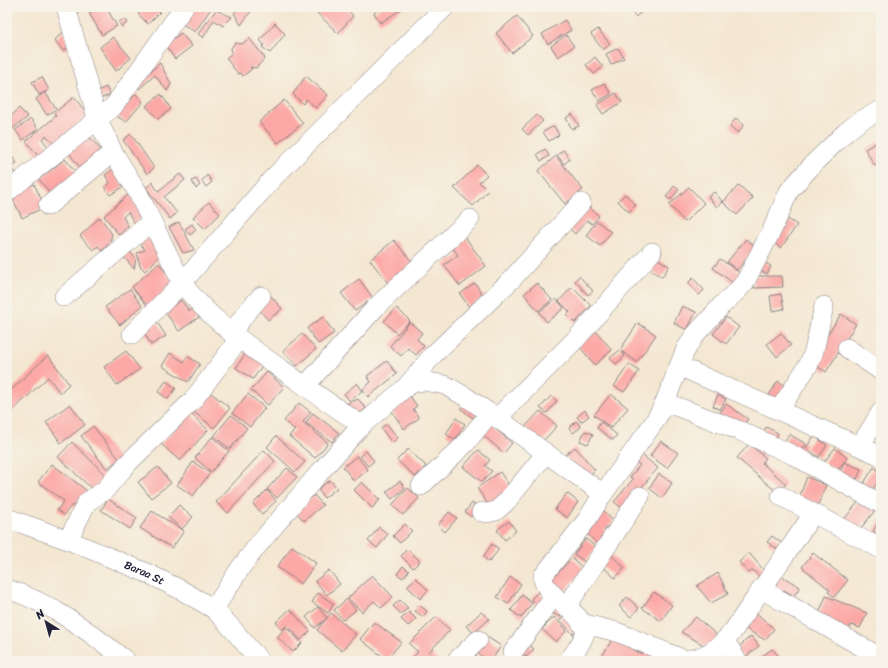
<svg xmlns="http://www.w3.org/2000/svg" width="888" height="668" viewBox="0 0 888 668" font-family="Sriracha,sans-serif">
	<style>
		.building { fill: #fca8a6 }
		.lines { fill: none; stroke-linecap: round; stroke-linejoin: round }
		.minor-casing { stroke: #8b8486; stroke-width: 20 }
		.minor { stroke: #fff; stroke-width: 19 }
		.labels { text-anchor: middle; stroke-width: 3.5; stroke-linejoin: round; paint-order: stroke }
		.street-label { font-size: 11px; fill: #22223b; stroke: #f7f3e8 }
	</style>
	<rect width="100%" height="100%" fill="#f7f3e8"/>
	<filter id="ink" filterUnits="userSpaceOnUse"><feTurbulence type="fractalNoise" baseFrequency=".025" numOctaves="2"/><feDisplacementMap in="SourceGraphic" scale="8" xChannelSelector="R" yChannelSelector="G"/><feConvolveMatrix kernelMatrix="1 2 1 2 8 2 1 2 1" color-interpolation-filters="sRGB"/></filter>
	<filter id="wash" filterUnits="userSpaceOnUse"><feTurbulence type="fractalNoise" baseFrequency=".012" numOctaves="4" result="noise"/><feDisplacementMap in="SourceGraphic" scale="16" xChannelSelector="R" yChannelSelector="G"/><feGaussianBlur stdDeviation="0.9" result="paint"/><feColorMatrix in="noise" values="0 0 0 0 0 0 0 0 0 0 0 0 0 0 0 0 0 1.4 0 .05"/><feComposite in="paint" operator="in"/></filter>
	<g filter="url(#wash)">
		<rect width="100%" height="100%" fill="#f4e7d1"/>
		<g id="blocks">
			<path class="building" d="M100,7H106L117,26L102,35L89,13Z
				M144,7H156L160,12L148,24L138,14Z
				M192,7H212L195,32L181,23Z
				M240,7H254L241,25L234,13Z
				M320,7H346L353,16L338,33L315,11Z
				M381,7H400L402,9L380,23L374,13Z
				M629,7H639L642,12L635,17Z
				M216,10L232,17L223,26L214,20L203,38L198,34Z
				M517,16L533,36L512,53L496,33Z
				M124,19L128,22L122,27L119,22Z
				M565,20L571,30L548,44L542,34Z
				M275,23L285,34L270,53L262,47L264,45L260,40Z
				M598,29L610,44L603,50L591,34Z
				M63,32L69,47L63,51L55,40Z
				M181,33L192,46L175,59L165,45Z
				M566,35L574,46L558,57L551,46Z
				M113,37L131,58L116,71L100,47Z
				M249,38L265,58L256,68L250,67L252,69L243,76L241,73L238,74L226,58L232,53L231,48L235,43L242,44Z
				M618,48L624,58L611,65L606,54Z
				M595,57L603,67L594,74L586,65Z
				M160,63L171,84L167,91L155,75L139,89L136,84Z
				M306,76L328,95L316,108L306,99L303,104L293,94Z
				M42,77L49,90L39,95L32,82Z
				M604,83L611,94L599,101L592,90Z
				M106,87L110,95L99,99L96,92Z
				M45,92L56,109L47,115L36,99Z
				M616,93L622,102L603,114L597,105Z
				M136,94L143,102L126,122L115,115Z
				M161,94L171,109L158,119L146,106Z
				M74,97L88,115L53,143L46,135L42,139L50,149L39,157L26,141L56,116L54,113Z
				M284,100L303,123L278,143L259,122Z
				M19,108L28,117L11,130L7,125V121Z
				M572,114L579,126L572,129L566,118Z
				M537,115L543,121L528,135L522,129Z
				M736,118L744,125L738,133L730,126Z
				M31,119L38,129L23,140L15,130Z
				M554,126L559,135L549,141L543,132Z
				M85,131L104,154L82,170L64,147Z
				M131,134L154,168L147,174L123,140Z
				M881,140V163L875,166L865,149Z
				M545,149L549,156L541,161L537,154Z
				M563,150L570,159L564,164L557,155Z
				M7,151L17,163L10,167L19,178L7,188Z
				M556,156L583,190L565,204L538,171Z
				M65,159L77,174L51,195L39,179Z
				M477,165L487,175L479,182L488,191L473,206L454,188Z
				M113,169L123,187L110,195L105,188L110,183L105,175Z
				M180,174L185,180L164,197L177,213L170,219L146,188L152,182L158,191Z
				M207,175L212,182L206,187L202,181Z
				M196,179L200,185L196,189L192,181Z
				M34,184L45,207L22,218L11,195Z
				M739,185L753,198L737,215L723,202Z
				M674,186L679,189L671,200L666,197Z
				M689,187L704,203L685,222L669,205Z
				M714,192L723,202L717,207L708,197Z
				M130,193L142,217L135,224L128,212L123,217L128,226L119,235L104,216Z
				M625,194L636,205L629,212L618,201Z
				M209,202L220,214L205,229L193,217Z
				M587,205L599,216L592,224L587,220L575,234L568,227Z
				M100,217L112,234L110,242L102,251L98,246L93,250L80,236Z
				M786,218L797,225L781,248L770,240Z
				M597,221L611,232L600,246L586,235Z
				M179,222L194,250L183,253L169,227Z
				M192,224L196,230L190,235L185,229Z
				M145,233L162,254L145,271L140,266L137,253L145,250L137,239Z
				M465,237L486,266L460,286L444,265L458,255L452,247Z
				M746,239L756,247L737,270L727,262Z
				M394,240L413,263L388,283L370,260Z
				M652,247L662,253L658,259L669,266L662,277L642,265Z
				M129,251L136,259L134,269L124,257Z
				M720,259L740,273L733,283L713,268Z
				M758,259L771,266L767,274L754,268Z
				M159,263L173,282L149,308L132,287Z
				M579,276L593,291L588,295L575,281Z
				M754,276H782L783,287L754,288Z
				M693,278L704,290L699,295L688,283Z
				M359,279L373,298L355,311L341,293Z
				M475,283L484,297L469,307L460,294Z
				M537,283L552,300L538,311L524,294Z
				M572,287L591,306L575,323L567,315L570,312L559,301Z
				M130,289L142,306L120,325L105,307Z
				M781,294L784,309L772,311L770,296Z
				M271,296L282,309L268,320L257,307Z
				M556,299L564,308L547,322L539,312Z
				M181,300L189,311L193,309L199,317L179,331L165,312Z
				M682,306L696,312L687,330L674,323Z
				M397,308L410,321L397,334L384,321Z
				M841,314L856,324L826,372L810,362Z
				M323,317L334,333L318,344L307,328Z
				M726,317L739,327L726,344L713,334Z
				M157,322L166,336L151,345L143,330Z
				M410,322L422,333L417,339L424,346L416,355L408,348L401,356L390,346Z
				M638,323L656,335L637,362L621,351L625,356L616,364L610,358L620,350Z
				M595,330L612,350L595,365L578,345Z
				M781,333L791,345L777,357L767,344Z
				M302,334L316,349L297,366L283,351Z
				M126,351L140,369L117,385L104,367Z
				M246,352L264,363L253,379L236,368Z
				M170,353L184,362L187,356L200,364L188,382L162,366Z
				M48,355L69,384L60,393L48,377L7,416V394Z
				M387,361L397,374L368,397L363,390L350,401L344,394L357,383L362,390L371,382L367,376Z
				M629,364L639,371L624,392L614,386Z
				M267,372L284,387L268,405L251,390Z
				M166,381L176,388L168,399L158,392Z
				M778,381L789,388L779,402L769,395Z
				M206,389L230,408L214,428L190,409Z
				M248,394L265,408L250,427L232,413Z
				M611,394L628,408L611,428L594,415Z
				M718,395L726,399L720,410L713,406Z
				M410,396L417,406L413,409L419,418L404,429L391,410Z
				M551,396L557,401L547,413L540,408Z
				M358,399L366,408L356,418L344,405Z
				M299,403L311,412L303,422L328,443L315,458L289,436L295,430L284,421Z
				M70,404L85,425L61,443L46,422Z
				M465,404L477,413L473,418L461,409Z
				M726,404L748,419L739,431L718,416Z
				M585,410L589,416L581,422L577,417Z
				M540,411L557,426L542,442L525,427Z
				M190,413L208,430L180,461L161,444Z
				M313,413L339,433L332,442L306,423Z
				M231,415L247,428L230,449L214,436Z
				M456,418L465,424L455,440L446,434Z
				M576,421L581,427L573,433L569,428Z
				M488,422L512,443L504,453L479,432Z
				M601,422L617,435L613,440L597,428Z
				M387,424L398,438L392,443L381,428Z
				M93,426L119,459L107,469L81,436Z
				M766,427L778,433L773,444L761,438Z
				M585,431L593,434L588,444L580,441Z
				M789,434L806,444L799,456L782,446Z
				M276,436L305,462L295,472L267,447Z
				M814,436L827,445L819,457L806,448Z
				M212,437L229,451L211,472L195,458Z
				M661,441L678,453L667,468L650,456Z
				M72,442L107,476L93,490L58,457Z
				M749,444L766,458L762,463L786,484L778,493L737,458Z
				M575,447L595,470L585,479L565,455Z
				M835,448L847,458L837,471L824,462Z
				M408,449L426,466L415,477L397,460Z
				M264,450L275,461L228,513L216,502Z
				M478,450L490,460L485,466L492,471L482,482L463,467Z
				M636,450L658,468L623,509L614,502L633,479L630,477L640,465L630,457Z
				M366,451L374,461L368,466L360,456Z
				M357,456L368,470L354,481L343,467Z
				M193,462L210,473L193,496L177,485Z
				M844,462L861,469L857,479L840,473Z
				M52,464L91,494L79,510L72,505L64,515L57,510L64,501L38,482Z
				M158,467L171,483L151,498L138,482Z
				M874,467L881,472V477L871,492L862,486Z
				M287,468L297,477L277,498L267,489Z
				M500,472L512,490L489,506L477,488Z
				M659,474L672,483L662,498L649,488Z
				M807,477L826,485L816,510L797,503Z
				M330,480L337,488L324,498L318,489Z
				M400,481L405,488L392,499L386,492Z
				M362,482L380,500L372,508L354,490Z
				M881,483V499L875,496Z
				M408,488L419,498L403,515L392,505Z
				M267,490L276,501L262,514L253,504Z
				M567,493L578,502L567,518L555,509Z
				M314,495L323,505L304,521L295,511Z
				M863,496L877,508L856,534L842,522Z
				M108,499L137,518L130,529L101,510Z
				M472,503L477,507L471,517L465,512Z
				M179,505L193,517L182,529L168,517Z
				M602,509L613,521L604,530L609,534L598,545L582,528Z
				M152,511L184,531L172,548L140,528Z
				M449,512L457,518L445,532L438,525Z
				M880,519L881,520V536L873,531Z
				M509,521L516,531L505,540L497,530Z
				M405,524L412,531L400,543L393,536Z
				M379,527L388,534L377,548L368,541Z
				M772,536L783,544L779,550L767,542Z
				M586,539L597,548L585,562L574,554Z
				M492,544L499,549L489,562L483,557Z
				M292,546L316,563L301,584L277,567Z
				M407,549L420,561L413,568L401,556Z
				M609,553L625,568L615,578L599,563Z
				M749,553L767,574L761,579L753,570L749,573L739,562Z
				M813,553L848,580L834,597L828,592L830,590L802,567Z
				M572,558L584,569L563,593L550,581Z
				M403,566L409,571L403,578L397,574Z
				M329,570L340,584L327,595L315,581Z
				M718,573L728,594L711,603L697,586Z
				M372,575L393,597L381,608L374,601L362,612L348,598Z
				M780,575L800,587L794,596L784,590L781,595L771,589Z
				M510,577L521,584L508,604L497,597Z
				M416,578L428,590L420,599L407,586Z
				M538,592L545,599L538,606L531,599Z
				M654,592L672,605L661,621L642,608Z
				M318,593L334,604L328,613L312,602Z
				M522,595L532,603L521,618L511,610Z
				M826,596L867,613L860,628L851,625L849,631L817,618Z
				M627,597L639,608L631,617L619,606Z
				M347,599L356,610L343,620L334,610Z
				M400,600L408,608L401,614L393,606Z
				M419,605L427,611L423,617L415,611Z
				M557,605L564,609L560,617L552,613Z
				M318,607L327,618L315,628L306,617Z
				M290,609L310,631L301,640L287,625L282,630L276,622Z
				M753,610L774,629L765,640L746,629Z
				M409,612L416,619L408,626L401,619Z
				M481,612L489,619L474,633L466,626Z
				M331,613L356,634L342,651L317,630Z
				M566,615L579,628L573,634L560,620Z
				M436,617L450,630L429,652L439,661H409L418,652L409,644Z
				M554,617L567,630L556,642L542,629Z
				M696,617L718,636L707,647L681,632Z
				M374,622L401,642L387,660L360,639Z
				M286,627L302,643L293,652L277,637Z
				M484,635L501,646L491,661H488L473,650Z
				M751,636L759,646L744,658L736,649Z
				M613,638L641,654L645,649L657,656L654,661H606L601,658Z
				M527,643L534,649L526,657L520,651Z
				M470,649L480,661H456Z
				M772,649L783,660L781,661H756Z
				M522,657L526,661H517Z"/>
		</g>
	</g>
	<g filter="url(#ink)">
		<use href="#blocks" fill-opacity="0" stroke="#8b8486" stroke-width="1"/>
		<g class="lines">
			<defs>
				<g id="minor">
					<path d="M66,7L97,118L113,152L137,191L182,283C209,319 246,344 281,369C308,388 334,407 362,425"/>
					<path d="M7,192L113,107L184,7"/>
					<path d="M48,206L113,152"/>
					<path d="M64,297L151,222"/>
					<path d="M231,333L247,312L261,296"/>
					<path d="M132,334L182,283L273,178L445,7"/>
					<path d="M847,348L881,371"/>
					<path d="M679,366L881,456"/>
					<path d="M305,386L376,307L470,219"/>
					<path d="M406,387L433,355L510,281L581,203"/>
					<path d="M665,402L738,430L793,455L881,504"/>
					<path d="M779,410L809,364L814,351L824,306"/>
					<path d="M497,418L577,338L652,252"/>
					<path d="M860,446L881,412"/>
					<path d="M421,486L465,444L490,413"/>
					<path d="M781,496L881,549"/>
					<path d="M481,512L487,513L496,511L506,502L546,453"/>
					<path id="s1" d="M7,518L68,540L147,573L181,590L214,609L229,625L260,661"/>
					<path d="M68,540L87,502L105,490L128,463L193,400L239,339"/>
					<path d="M7,589C52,603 90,632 126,661"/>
					<path d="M761,589L876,655"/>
					<path d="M567,606L640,496"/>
					<path d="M214,609L241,567L258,545L320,472L362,425L406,387L415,382L424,381L445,385L466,397L497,418L603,494"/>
					<path d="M581,623L617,632L685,660C705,659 720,647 733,631L813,514"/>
					<path d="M724,643L731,650L737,661"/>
					<path d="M513,652L554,596"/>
					<path d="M456,661L478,640"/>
					<path d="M569,661C573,654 585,639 585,631C584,612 541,595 543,576L586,521L603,494L655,421L665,402L685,351L694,336L722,305L738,290L745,282L773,228L789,191L815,162L846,132L860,121L881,110"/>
				</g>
			</defs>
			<use href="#minor" class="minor-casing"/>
			<use href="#minor" class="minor"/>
		</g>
	</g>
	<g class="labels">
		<g class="street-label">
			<text dy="4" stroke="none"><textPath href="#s1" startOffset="148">Baraa St</textPath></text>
		</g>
	</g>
	<rect width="888" height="668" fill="none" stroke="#f7f3e8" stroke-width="24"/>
	<g transform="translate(46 622) rotate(323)" stroke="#f7f3e8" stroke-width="3" paint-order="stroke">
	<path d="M0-3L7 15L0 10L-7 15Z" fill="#22223b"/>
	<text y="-6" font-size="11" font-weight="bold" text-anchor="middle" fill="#22223b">N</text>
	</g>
</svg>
